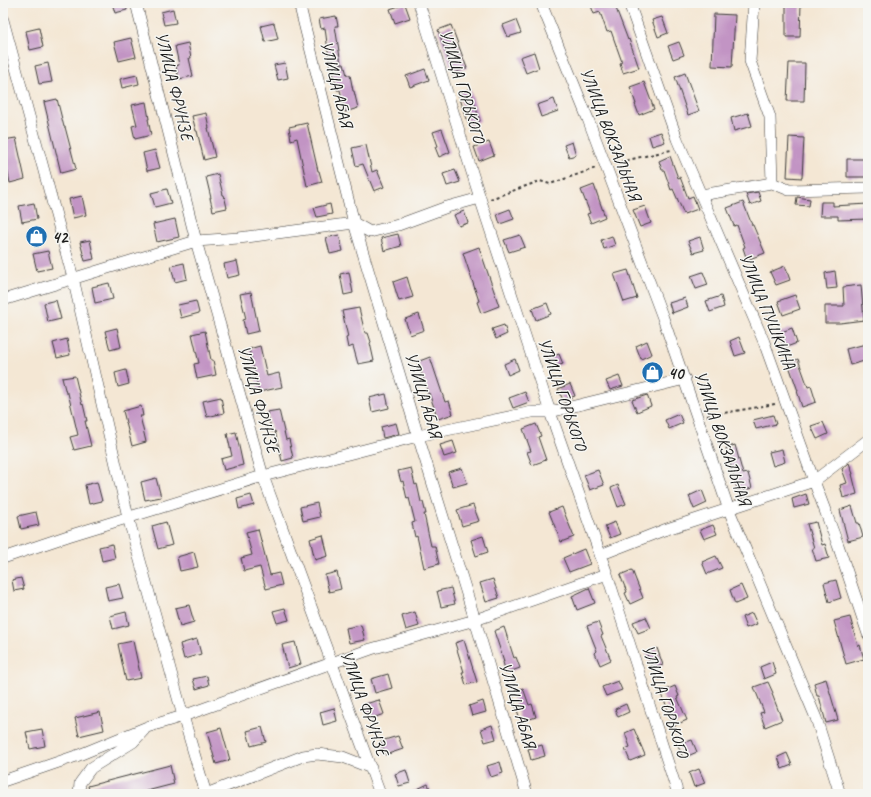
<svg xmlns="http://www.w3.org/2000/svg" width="871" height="797" viewBox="0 0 871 797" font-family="Caveat,sans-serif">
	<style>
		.building { fill: #c294c4 }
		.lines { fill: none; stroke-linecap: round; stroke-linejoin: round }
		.street-casing { stroke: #3c3a38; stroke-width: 12 }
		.path { stroke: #3c3a38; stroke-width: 2; stroke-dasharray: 3 3; stroke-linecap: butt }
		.street { stroke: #fff; stroke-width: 11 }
		.labels { text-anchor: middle; stroke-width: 3; stroke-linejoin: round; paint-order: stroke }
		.street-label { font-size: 17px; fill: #1c1c1c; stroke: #f6f6f2 }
		.poi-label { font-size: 17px; font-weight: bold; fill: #1c1c1c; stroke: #f6f6f2; text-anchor: start }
	</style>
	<rect width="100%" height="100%" fill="#f6f6f2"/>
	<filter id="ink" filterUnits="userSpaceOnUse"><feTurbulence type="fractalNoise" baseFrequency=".025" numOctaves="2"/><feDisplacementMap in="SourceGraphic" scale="8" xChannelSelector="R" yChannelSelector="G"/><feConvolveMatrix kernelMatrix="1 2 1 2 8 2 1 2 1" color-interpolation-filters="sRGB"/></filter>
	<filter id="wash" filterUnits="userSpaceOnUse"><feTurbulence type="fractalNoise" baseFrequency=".012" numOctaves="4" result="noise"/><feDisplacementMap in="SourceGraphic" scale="16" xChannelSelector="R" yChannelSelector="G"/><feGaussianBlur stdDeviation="0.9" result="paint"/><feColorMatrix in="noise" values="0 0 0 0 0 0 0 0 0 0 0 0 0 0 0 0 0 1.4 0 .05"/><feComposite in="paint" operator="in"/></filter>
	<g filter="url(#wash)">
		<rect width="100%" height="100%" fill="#f4e7d4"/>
		<g id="blocks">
			<path class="building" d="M112,3H126L127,10L115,13Z
				M590,3H614L628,40L629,39L639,68L623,73L620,63L622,62L611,31L607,32L600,12L594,14Z
				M786,3H801L800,37H786Z
				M405,4L410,18L395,23L390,9Z
				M173,9L176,23L164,25L161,12Z
				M714,14L735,15L732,67L712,66Z
				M336,16L338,26H335L341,64H344L347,75H350L353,91H354L358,108L345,112L340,90H337L334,76H333L330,66L325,28L321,29L319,19Z
				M662,17L668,33L658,37L652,20Z
				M516,20L521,33L508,37L503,25Z
				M274,23L278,39L265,42L261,26Z
				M451,25L467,68L453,73L438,30Z
				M39,28L43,47L30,50L26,31Z
				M131,38L136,57L119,61L114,42Z
				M679,42L684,55L673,59L668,46Z
				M188,43L191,58H189L193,76L179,79L176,66L179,65L175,46Z
				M534,52L539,68L526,73L520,57Z
				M48,63L52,82L39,84L35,66Z
				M285,63L288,78L278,80L274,65Z
				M789,63H805L804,101H787Z
				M425,69L429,80L410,87L406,76Z
				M685,73L699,111L688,115L675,77Z
				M137,75L139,84L122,88L120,79Z
				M644,82L654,109L639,115L635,104H636L630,87Z
				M470,89L480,121L469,125L458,93Z
				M57,99L64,127H65L76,169L61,173L44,102Z
				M554,99L558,111L541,117L537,105Z
				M146,102L149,119H148L151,135L135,139L132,126L137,125L132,105Z
				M206,113L209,128H208L215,157L204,160L197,131H196L192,116Z
				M748,113L752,126L734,131L731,118Z
				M307,123L318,171H319L322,182L307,186L297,138L291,140L289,127Z
				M442,129L450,152L439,157L435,147L438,146L433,132Z
				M661,132L665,142L652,146L649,136Z
				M789,137L804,138L802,178L787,177Z
				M16,138L25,179L10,183L4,154H3V140Z
				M489,142L494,155L479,161L474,147Z
				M572,142L576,155L569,157L564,145Z
				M366,145L372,172L377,170L384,187L374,191L363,164L356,166L352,148Z
				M155,150L160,168L147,171L143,153Z
				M670,156L678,178L680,177L688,198L693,196L698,209L684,214L673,189L671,190L664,170H662L659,161Z
				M847,159H868V177H847Z
				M455,170L460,182L447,186L443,174Z
				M218,174L223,195H224L227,208L213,211L210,198H211L206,177Z
				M594,185L605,217L591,223L587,214L590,213L581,190Z
				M167,189L171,203L155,207L151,193Z
				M758,192L761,201L750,205L746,194Z
				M82,196L86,215L73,218L69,199Z
				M797,197L810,199L809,206L796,205Z
				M743,202L752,225H753L765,253L747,260L743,248L745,247L737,225L734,226L727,208Z
				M821,202H833V206L868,204V219L838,220V216H820Z
				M34,203L37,219L22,222L19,206Z
				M330,204L332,214L317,217L314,208Z
				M645,206L651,223L640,227L633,210Z
				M510,209L514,219L500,224L497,214Z
				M464,211L468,223L459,226L454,215Z
				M175,219L179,237L157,242L153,224Z
				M398,234L401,246L384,251L381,238Z
				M339,235L343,251L330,254L326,238Z
				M520,235L525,247L509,252L504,240Z
				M612,236L615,245L604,249L601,240Z
				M700,237L704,250L693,253L688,241Z
				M90,240L94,259L85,261L80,242Z
				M479,247L499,306L481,313L477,302L479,301L463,253Z
				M48,251L52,268L37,271L33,254Z
				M237,261L240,275L227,278L224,264Z
				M184,263L187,279L175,282L171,266Z
				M785,266L790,280L776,285L770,272Z
				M628,270L637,298L624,302L614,274Z
				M835,271L837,288L827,289L825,273Z
				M349,272L353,293L344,295L340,274Z
				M703,272L708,285L696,289L691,276Z
				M407,277L413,297L399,301L393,282Z
				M109,283L113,299L95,303L92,287Z
				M861,285L864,320L840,323H825V306H844L843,287Z
				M251,292L259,331L246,334L243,320L246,319L240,294Z
				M795,295L800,309L783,315L778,301Z
				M721,296L724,307L710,312L706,301Z
				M685,298L688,307L672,313L669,303Z
				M56,300L61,319L48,322L44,303Z
				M196,301L199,313L181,318L178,305Z
				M547,303L551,314L536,320L532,309Z
				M359,308L365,333H368L371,342L370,343L374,361L358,364L353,346L348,348L346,338L348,337L342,311Z
				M419,314L424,330L410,335L405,319Z
				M504,325L507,334L496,339L492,329Z
				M117,328L121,347L110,350L105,331Z
				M792,328L797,343L784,348L779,333Z
				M205,331L211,360H213L216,375L197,379L194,364L199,363L192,334Z
				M739,337L745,353L735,356L730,341Z
				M67,339L70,355L57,358L53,343Z
				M647,341L652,354L641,359L636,346Z
				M866,344L868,352V360L850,365L846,349Z
				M260,346L267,376L279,373L282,387L259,392L249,349Z
				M559,354L563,364L551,368L548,358Z
				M430,357L445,402L449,401L453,414L438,419L429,393L428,394L424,380L417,362Z
				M515,359L519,370L508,375L504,364Z
				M798,359L808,387L811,386L816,402L802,407L797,391H798L788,363Z
				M126,370L129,384L118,387L115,373Z
				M75,376L82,405L83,404L87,421H85L91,446L74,450L70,437L78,435L68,393H66L62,378Z
				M619,376L623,386L610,390L606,381Z
				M570,384L575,396L563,400L558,389Z
				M525,392L529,402L513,408L509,398Z
				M386,394L389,408L372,412L369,398Z
				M647,395L651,406L637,412L632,400Z
				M221,397L224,413L207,417L203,401Z
				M141,406L143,416H140L146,442L132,446L123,411Z
				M279,410L286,440L289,439L293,458L282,461L275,431L272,432L267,412Z
				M679,414L683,423L669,429L665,420Z
				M773,415L776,424L756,429L753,420Z
				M823,422L828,434L817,439L811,426Z
				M396,423L399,434L383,438L381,427Z
				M536,424L541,436L538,437L546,460L532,465L527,452L531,451L523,429Z
				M236,432L243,465L224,470L221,459L232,456L227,434Z
				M453,441L457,453L444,457L440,445Z
				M735,445L743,474L748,473L752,488L738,492L726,448Z
				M782,449L785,462L773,466L769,452Z
				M849,463L853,474H852L857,494L843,498L840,485L847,483L842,469Z
				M411,468L415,485L417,484L421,502H423L426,514H424L431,546H435L439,564L424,568L417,536L415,537L412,523L415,522L409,498L407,499L403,481L401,482L398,471Z
				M462,468L467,483L453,487L448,472Z
				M598,470L604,485L590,490L584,475Z
				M156,478L161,497L145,500L141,482Z
				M97,482L102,501L89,504L85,485Z
				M618,485L626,504L618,507L611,488Z
				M702,490L707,503L694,509L689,496Z
				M806,494L809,504L794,508L792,499Z
				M251,495L254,505L239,509L237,499Z
				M317,503L320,517L303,521L300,507Z
				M473,505L479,521L462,526L457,510Z
				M852,506L857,523H859L863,537L848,541L840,510Z
				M562,507L574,537L561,542L549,512Z
				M36,512L39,525L21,529L18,516Z
				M166,522L172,545L158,549L152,526Z
				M615,522L620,534L610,538L605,526Z
				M816,522L822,545L825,544L829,558L816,561L812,548H814L807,524Z
				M713,525L717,534L704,539L700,530Z
				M258,529L270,575L279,573L282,585L266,589L260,567L244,571L241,558L252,555L246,532Z
				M323,535L328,556L315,560L310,539Z
				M483,536L488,552L476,556L471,540Z
				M112,544L115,558L102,561L99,547Z
				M584,549L590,564L569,572L563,558Z
				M194,552L198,567L180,571L177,557Z
				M716,556L722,568L707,574L702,562Z
				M632,570L643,598L630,604L625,593L627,592L620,575Z
				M337,572L341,589L329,592L325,575Z
				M21,578L24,589L14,591L12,580Z
				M493,579L499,598L486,602L480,583Z
				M836,580L841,598L829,602L824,583Z
				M119,584L123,598L108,601L105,587Z
				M741,585L747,599L735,604L730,590Z
				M451,588L455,604L441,607L437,591Z
				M589,588L595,603L577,610L572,596Z
				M189,605L194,622L180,626L175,608Z
				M285,608L289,620L277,623L273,611Z
				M126,612L129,625L113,629L110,616Z
				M415,612L419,626L406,630L402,616Z
				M752,613L757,624L746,628L742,617Z
				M646,617L651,628L638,633L633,622Z
				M850,617L858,646L860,645L864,659L846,664L834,621Z
				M598,622L603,635L601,636L611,660L600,665L595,653L597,651L587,626Z
				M361,625L365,640L349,643L346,628Z
				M504,627L514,658L516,657L520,668L506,673L503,662L504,661L494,631Z
				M197,639L201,654L184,659L180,644Z
				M464,640L477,682L466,685L462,672H464L455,643Z
				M133,641L141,678L126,681L118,644Z
				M295,642L301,664L288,668L282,645Z
				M657,648L663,665L653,669L646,652Z
				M772,662L776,674L764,679L760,667Z
				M388,674L392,688L375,693L371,679Z
				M207,676L209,685L196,689L193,679Z
				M826,679L838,720L826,723L819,696H817L814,683Z
				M618,681L622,690L606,696L602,687Z
				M768,682L773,693L772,694L782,720L765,727L760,713L764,712L754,687Z
				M675,686L679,696L677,697L687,720L673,726L669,716L670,715L661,692Z
				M523,688L529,705L532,704L536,717L521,722L511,692Z
				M379,700L384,714L370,719L365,704Z
				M483,701L486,712L472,716L469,706Z
				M626,704L629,712L618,717L615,709Z
				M334,708L337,721L323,725L320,712Z
				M100,712L104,730L79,736L75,718Z
				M492,725L496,739L485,742L481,729Z
				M262,727L266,742L251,746L247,731Z
				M221,728L230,760L216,764L207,732Z
				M42,729L45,746L30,749L26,732Z
				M634,729L645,755L630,761L625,749L630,747L625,733Z
				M398,736L403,749L385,755L381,741Z
				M692,740L697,752L683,758L678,745Z
				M542,745L545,756L531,760L528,749Z
				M787,753L792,765L782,769L778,757Z
				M500,762L503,773L491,777L487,766Z
				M170,765L174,784L135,794H90L88,786Z
				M699,769L705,783L694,787L689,773Z
				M406,770L410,783L399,786L395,774Z
				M428,784L432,794H407Z"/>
		</g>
	</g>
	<g filter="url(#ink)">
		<use href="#blocks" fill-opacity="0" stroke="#3c3a38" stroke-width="1"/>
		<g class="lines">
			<defs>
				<path id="street" d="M136,3L196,241L263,476L380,794
					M299,3L354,223L418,436L475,620L527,794
					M419,3L480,198L550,412L607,574L678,794
					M541,3L588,119L663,318L729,510L816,718L840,794
					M629,3L677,139L764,342L814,481L838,545L868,634
					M754,3L750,61L770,117L772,183
					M3,20L73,278L128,517L183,716L206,794
					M701,195L772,183L789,190L868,188
					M3,300L196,241L239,238L354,223L370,232L398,225L447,207L480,198
					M600,555L664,530L814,481L868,440
					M3,558L68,536L263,476L418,436L532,412H550L685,379
					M3,781L79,755L147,727L183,716L371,649L475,620L607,574
					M79,794L80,783L91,768L133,742L144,730
					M206,794L303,756L317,754L343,757L371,768"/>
			</defs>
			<use href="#street" class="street-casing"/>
			<path class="path" d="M615,163L671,150
				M490,199L540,181L550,184L596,168
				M707,416L775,404"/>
			<use href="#street" class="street"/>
		</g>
	</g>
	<defs>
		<symbol id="shop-disc" viewBox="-11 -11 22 22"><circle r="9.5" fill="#1f6fb2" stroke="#f6f6f2"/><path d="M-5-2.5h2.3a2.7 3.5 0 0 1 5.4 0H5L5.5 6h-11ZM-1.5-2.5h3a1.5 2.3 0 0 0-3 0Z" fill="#fff"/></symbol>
	</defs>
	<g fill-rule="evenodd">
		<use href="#shop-disc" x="24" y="224" width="25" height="25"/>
		<use href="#shop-disc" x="640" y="360" width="25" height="25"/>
	</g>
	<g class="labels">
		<g class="street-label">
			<text transform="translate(337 84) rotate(76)" y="6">УЛИЦА АБАЯ</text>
			<text transform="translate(175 86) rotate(76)" y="6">УЛИЦА ФРУНЗЕ</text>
			<text transform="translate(463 86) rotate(73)" y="6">УЛИЦА ГОРЬКОГО</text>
			<text transform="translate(611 134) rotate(69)" y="6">УЛИЦА ВОКЗАЛЬНАЯ</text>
			<text transform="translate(768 311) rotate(68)" y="6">УЛИЦА ПУШКИНА</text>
			<text transform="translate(563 394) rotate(71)" y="6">УЛИЦА ГОРЬКОГО</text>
			<text transform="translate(424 395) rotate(73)" y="6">УЛИЦА АБАЯ</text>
			<text transform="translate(259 399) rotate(74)" y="6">УЛИЦА ФРУНЗЕ</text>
			<text transform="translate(723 438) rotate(71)" y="6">УЛИЦА ВОКЗАЛЬНАЯ</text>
			<text transform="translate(666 701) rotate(72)" y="6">УЛИЦА ГОРЬКОГО</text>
			<text transform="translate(365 703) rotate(70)" y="6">УЛИЦА ФРУНЗЕ</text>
			<text transform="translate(518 705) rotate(73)" y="6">УЛИЦА АБАЯ</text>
		</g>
		<g class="poi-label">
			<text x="52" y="243">42</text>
			<text x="668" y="379">40</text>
		</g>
	</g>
	<rect width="871" height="797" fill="none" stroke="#f6f6f2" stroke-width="16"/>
</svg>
